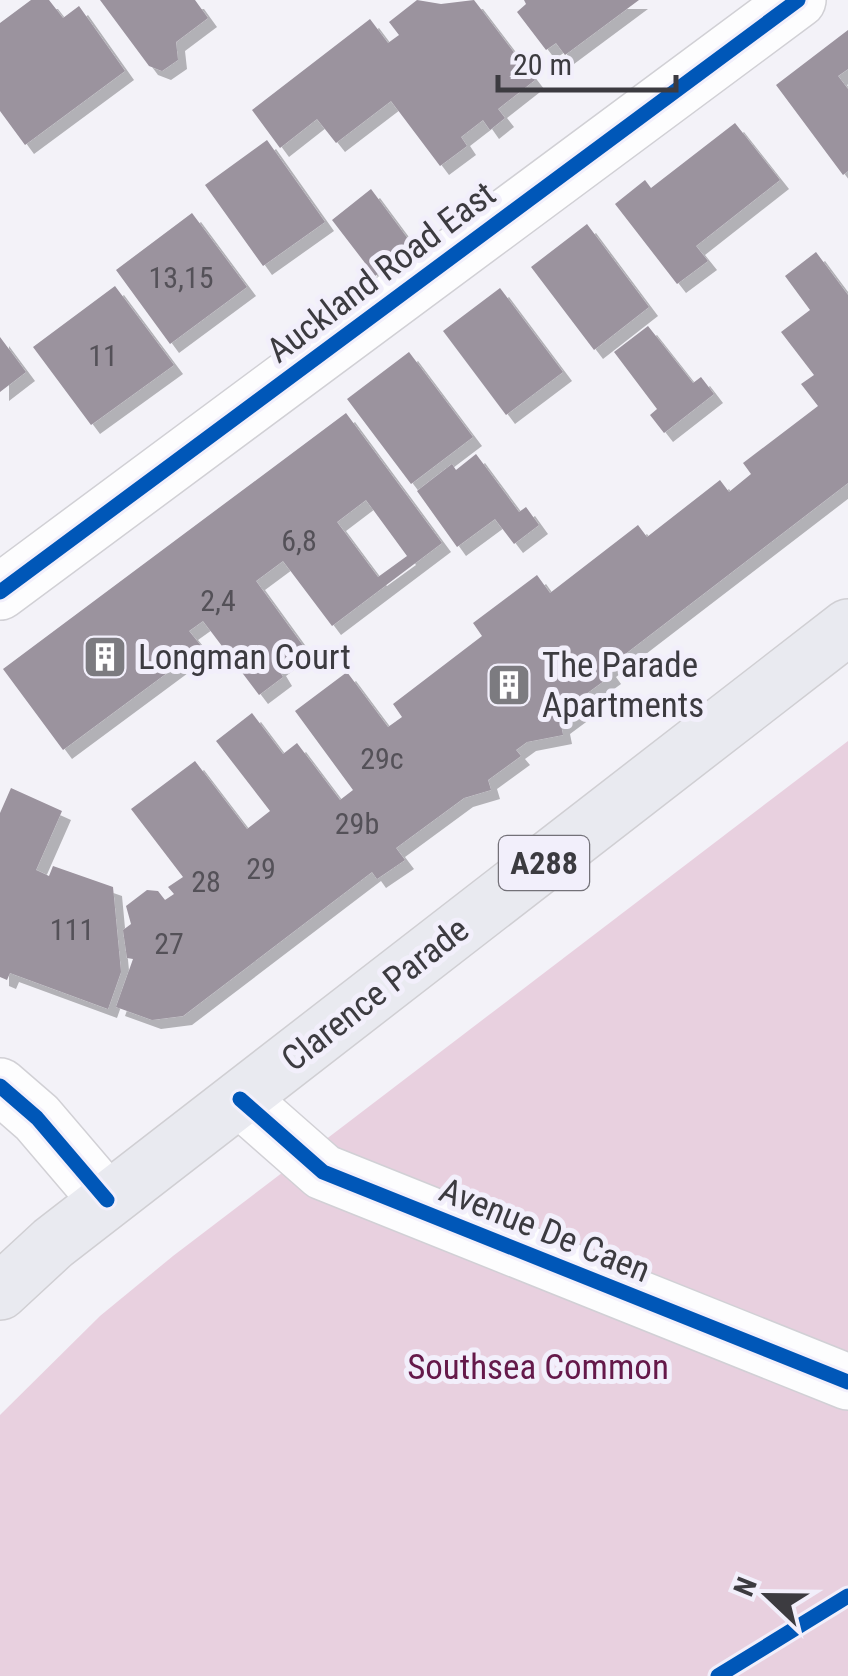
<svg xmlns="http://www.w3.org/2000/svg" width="848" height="1676" viewBox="0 0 848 1676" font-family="'Roboto Condensed',sans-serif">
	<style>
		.green { fill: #e8d0df }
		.building { fill: #9b939e; fill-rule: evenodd; filter: url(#shadow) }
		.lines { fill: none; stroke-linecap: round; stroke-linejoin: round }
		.street-casing { stroke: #d1d0d5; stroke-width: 58 }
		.primary-casing { stroke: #d0cfd3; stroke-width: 58 }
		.street { stroke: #fdfdfe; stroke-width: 55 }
		.primary { stroke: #e9eaf0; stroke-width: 55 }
		.cycleway-casing { stroke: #f2effb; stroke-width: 21 }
		.cycleway { stroke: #0057b8; stroke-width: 15 }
		.labels { text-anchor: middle; stroke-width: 10; stroke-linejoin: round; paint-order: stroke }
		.number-label { font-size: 30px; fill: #545158 }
		.shield { fill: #f2effb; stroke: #737178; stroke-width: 2.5 }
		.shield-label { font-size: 32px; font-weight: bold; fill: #3c3b40 }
		.street-label { font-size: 35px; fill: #3c3b40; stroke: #f2effb }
		.poi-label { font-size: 35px; fill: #3c3b40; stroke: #f2effb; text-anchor: start }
		.park-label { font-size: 35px; fill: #65194a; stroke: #f2effb }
	</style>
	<defs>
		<filter id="shadow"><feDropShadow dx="9" dy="9" stdDeviation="0" flood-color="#0004"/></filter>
	</defs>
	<rect width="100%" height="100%" fill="#f3f2f8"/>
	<path class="green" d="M848,741V1676H0V1415L100,1316L173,1256Z"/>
	<path class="building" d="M31,0H49L63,18L79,6L125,71L25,145L0,111V23Z
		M100,0H195L208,18L176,42L178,60L162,71L149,66Z
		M417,0L441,4L474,0L535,80L498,109L505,118L490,130L483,120L461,137L467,146L440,166L391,101L336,143L317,119L280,148L252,110L370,19L388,43L399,35L389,22Z
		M524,0H639L565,55L556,43L546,50L517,12L526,4Z
		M848,30V69L838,76L848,89V171L843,175L776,85Z
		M735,123L780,180L696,246L708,261L677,284L615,204L645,180L651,188Z
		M267,140L325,222L263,266L205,185Z
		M371,189L414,247L375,276L332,220Z
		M192,213L247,287L170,344L116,270Z
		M587,224L649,307L594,350L531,267Z
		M816,252L848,295V483L607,668L612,675L586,694L592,702L561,725L563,735L527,742L516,750L521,756L488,780L491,790L464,798L396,848L405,860L377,879L372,872L183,1016L152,1020L116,1007L133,959L127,958L123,930L131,924L126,906L147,890L158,891L165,900L174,894L168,887L183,877L131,809L195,761L247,829L270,811L216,741L252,713L283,754L297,743L340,800L353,790L295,711L347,672L388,727L402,717L393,704L482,636L473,623L537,575L550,593L638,525L647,537L720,480L729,492L751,474L743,463L818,406L801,384L814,375L781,332L810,310L785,276Z
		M115,286L174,365L91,425L33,347Z
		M500,288L563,372L506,415L443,331Z
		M648,326L693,383L701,377L714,394L664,433L650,415L657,409L614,352Z
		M0,337L26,372L0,392Z
		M409,352L473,437L411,484L347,399Z
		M346,413L442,543L332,626L283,561L256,581L304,647L277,667L283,677L259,695L203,621L189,631L202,647L63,750L3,669ZM366,500L407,556L378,577L337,522Z
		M476,454L519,512L526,507L539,525L514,544L495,519L457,547L417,491L452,464L456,470Z
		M11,788L62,811L36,870L49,876L53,866L113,887L121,972L108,1009L10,973L7,980L0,977V813Z"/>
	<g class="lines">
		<defs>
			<path id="street" d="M0,592L798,0
				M0,1086L37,1118L107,1200
				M240,1099L323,1172L848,1382"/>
			<path id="primary" d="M0,1292L53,1243L848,627"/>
		</defs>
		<use href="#street" class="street-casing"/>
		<use href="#primary" class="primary-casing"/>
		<use href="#street" class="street"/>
		<use href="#primary" class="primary"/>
		<defs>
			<path id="cycleway" d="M0,592L798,0
				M0,1086L37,1118L107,1200
				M240,1099L323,1172L848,1382
				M718,1676L848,1596"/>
		</defs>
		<use href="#cycleway" class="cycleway-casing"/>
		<use href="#cycleway" class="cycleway"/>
	</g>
	<defs>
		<symbol id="building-square" viewBox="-11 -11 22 22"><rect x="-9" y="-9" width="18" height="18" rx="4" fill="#7c7b80" stroke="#f2effb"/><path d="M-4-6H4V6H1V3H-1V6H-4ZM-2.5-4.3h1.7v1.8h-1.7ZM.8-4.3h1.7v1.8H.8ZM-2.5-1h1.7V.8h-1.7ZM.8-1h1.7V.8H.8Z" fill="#fff"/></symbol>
	</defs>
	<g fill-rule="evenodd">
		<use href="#building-square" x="80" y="632" width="50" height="50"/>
		<use href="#building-square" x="484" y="660" width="50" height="50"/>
	</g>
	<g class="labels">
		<g class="number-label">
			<text x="181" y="288">13,15</text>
			<text x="103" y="366">11</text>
			<text x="299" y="551">6,8</text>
			<text x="218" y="611">2,4</text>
			<text x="382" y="769">29c</text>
			<text x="357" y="834">29b</text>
			<text x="261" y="879">29</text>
			<text x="206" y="892">28</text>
			<text x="72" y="940">111</text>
			<text x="169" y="954">27</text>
		</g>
		<rect class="shield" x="499" y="836" width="90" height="54" rx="8"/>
		<g class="shield-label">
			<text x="544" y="874">A288</text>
		</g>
		<g class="street-label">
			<text transform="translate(381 272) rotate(-37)" y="12">Auckland Road East</text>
			<text transform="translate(375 994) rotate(-38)" y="12">Clarence Parade</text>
			<text transform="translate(545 1230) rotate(22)" y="12">Avenue De Caen</text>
		</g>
		<g class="poi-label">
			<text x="138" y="669">Longman Court</text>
			<text x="542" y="677">The Parade<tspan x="542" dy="40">Apartments</tspan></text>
		</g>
		<g class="park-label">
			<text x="538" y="1379">Southsea Common</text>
		</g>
	</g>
	<g transform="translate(768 1596) rotate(292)" stroke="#f2effb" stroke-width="8" paint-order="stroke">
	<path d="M0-8L18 38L0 25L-18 38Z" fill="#3c3b40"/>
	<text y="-15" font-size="28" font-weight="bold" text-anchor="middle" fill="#3c3b40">N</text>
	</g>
	<path d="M498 75v15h178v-15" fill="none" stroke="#3c3b40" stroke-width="5"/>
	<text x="513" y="75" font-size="30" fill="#3c3b40" stroke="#f2effb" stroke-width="8" paint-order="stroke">20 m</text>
</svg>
